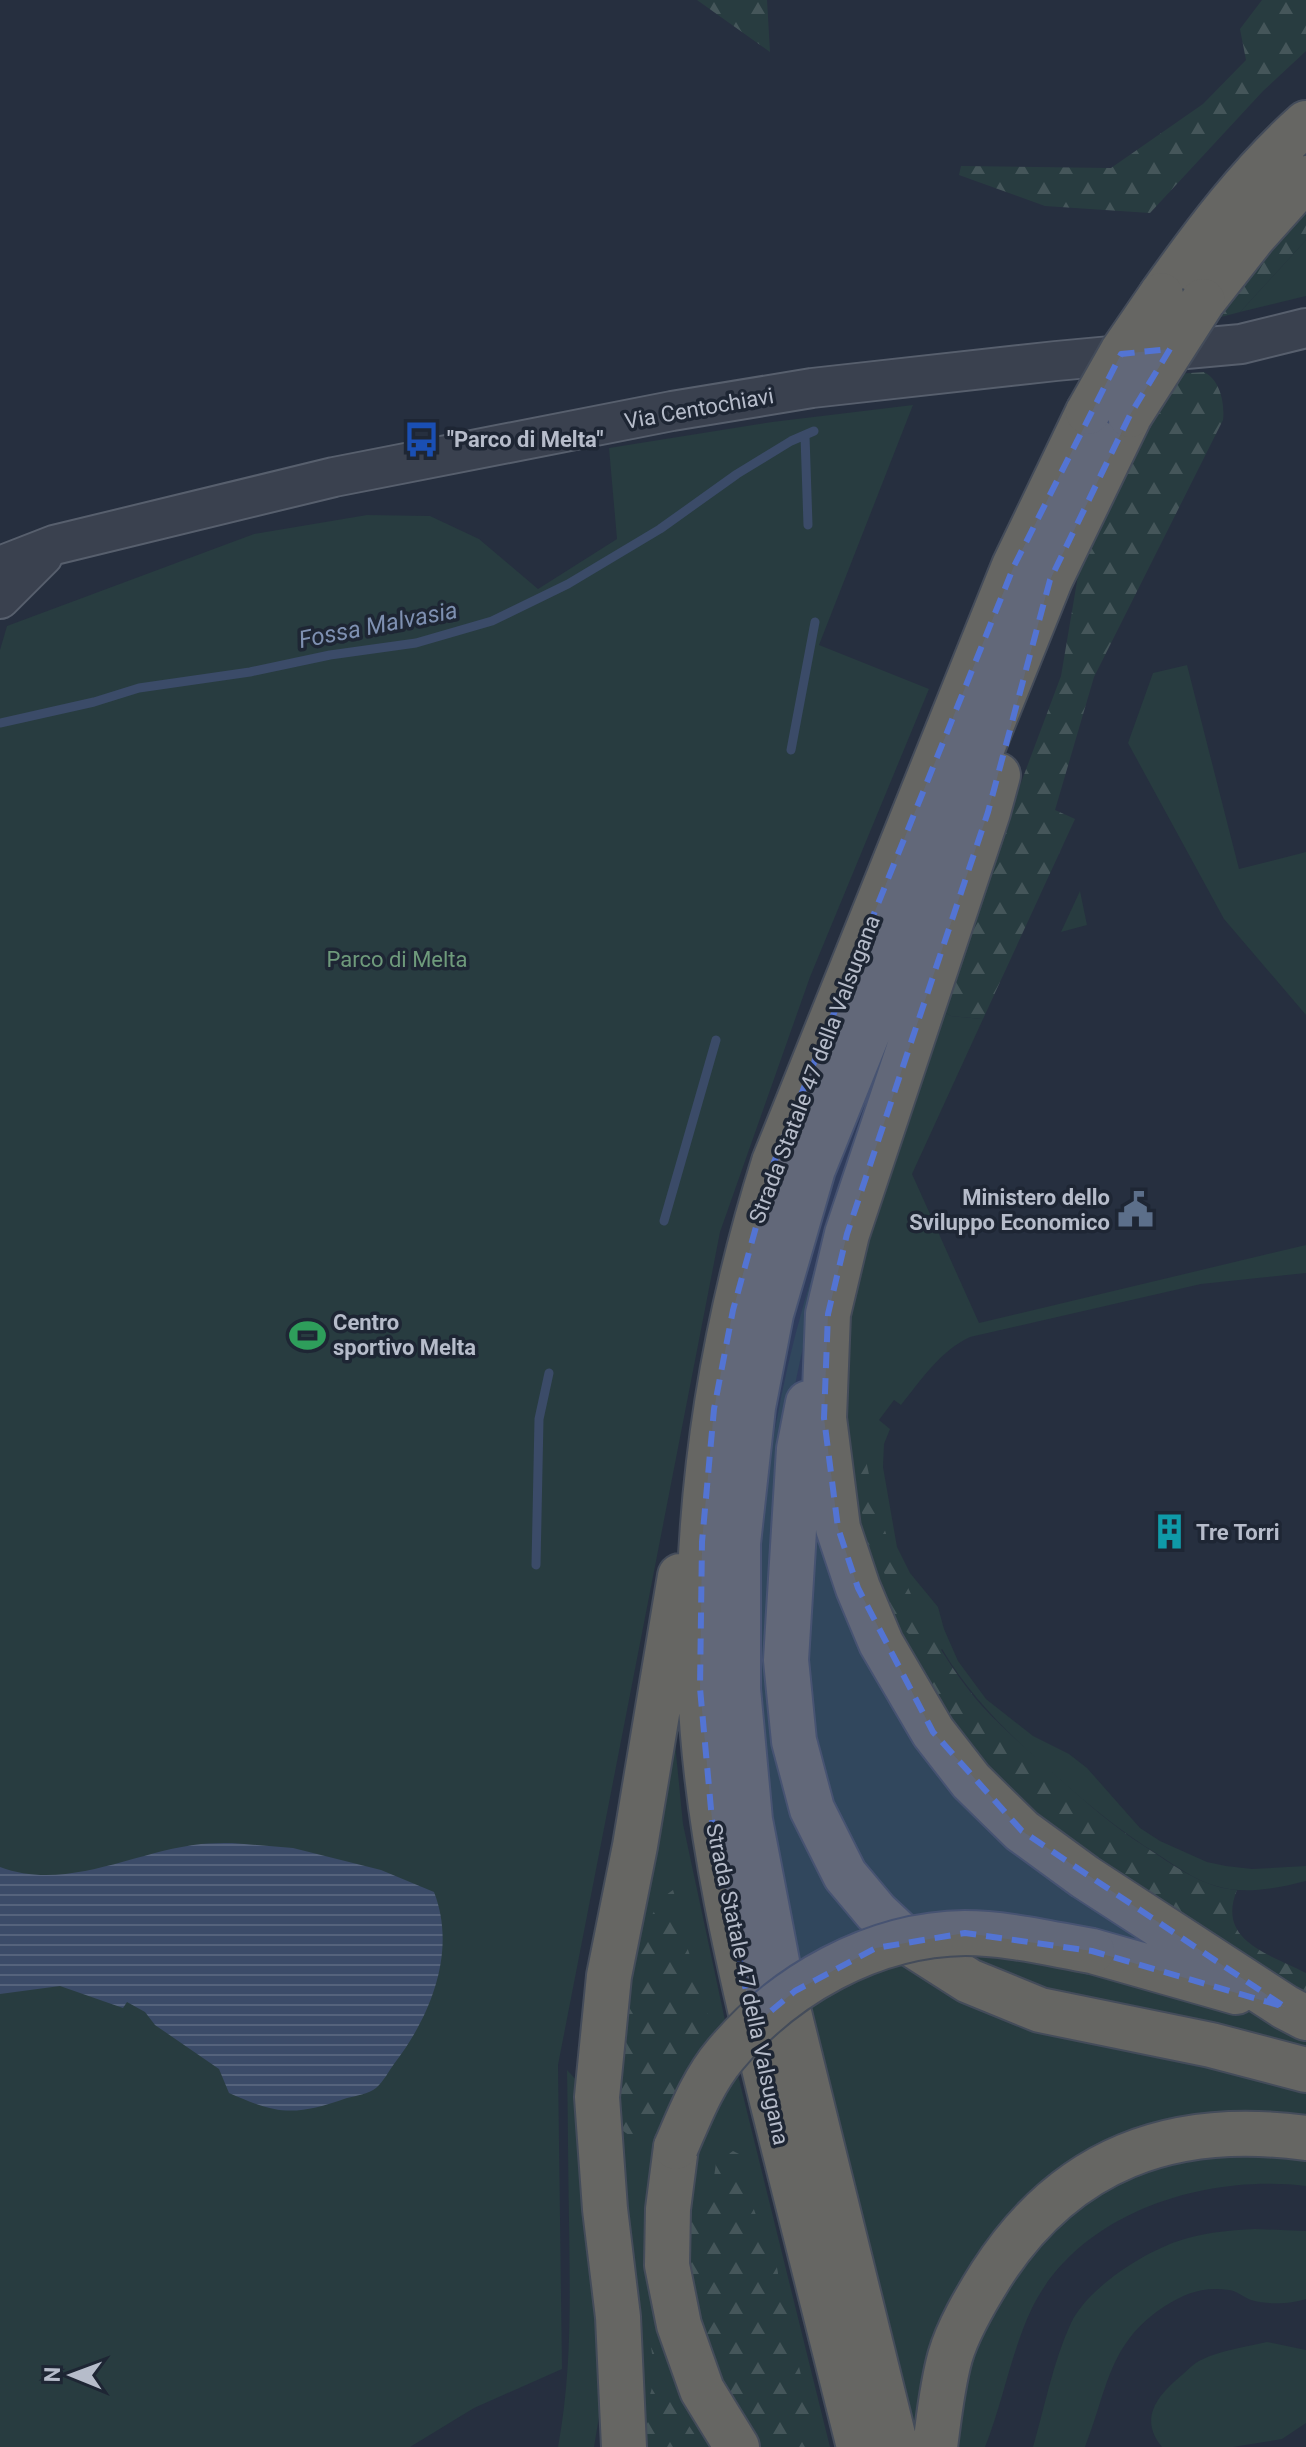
<svg xmlns="http://www.w3.org/2000/svg" width="1306" height="2447" viewBox="0 0 1306 2447" font-family="Roboto,sans-serif">
	<style>
		.green { fill: #283c40 }
		.forest { fill: url(#forest-firs) }
		.water { fill: url(#water-rules) }
		.lines { fill: none; stroke-linecap: round; stroke-linejoin: round }
		.stream { stroke: #3b4b68; stroke-width: 9 }
		.tertiary-casing { stroke: #575f6d; stroke-width: 42 }
		.trunk-casing { stroke: #444c5a; stroke-width: 48 }
		.tertiary { stroke: #3a414f; stroke-width: 38 }
		.trunk { stroke: #666663; stroke-width: 44 }
		.trunk-bridge-casing { stroke: #444c5a; stroke-width: 48; stroke-linecap: butt }
		.trunk-bridge { stroke: #666663; stroke-width: 44 }
		.marked { fill: #5374d3; fill-opacity: 0.2; stroke: #5374d3; stroke-width: 6; stroke-dasharray: 16 10; stroke-linejoin: round }
		.labels { text-anchor: middle; stroke-width: 7; stroke-linejoin: round; paint-order: stroke }
		.street-label { font-size: 22px; fill: #b6bcca; stroke: #1e2634 }
		.poi-label { font-size: 22px; font-weight: bold; fill: #b6bcca; stroke: #1e2634; text-anchor: start }
		.park-label { font-size: 22px; fill: #6e9a7b; stroke: #1e2634 }
		.water-label { font-size: 24px; font-style: italic; fill: #7e90b1; stroke: #1e2634 }
	</style>
	<defs>
		<pattern id="forest-firs" width="22" height="20" patternUnits="userSpaceOnUse" patternTransform="scale(2)"><rect width="22" height="20" fill="#283c40"/><path d="M5 1l3.5 6h-7zM16 11l3.5 6h-7z" fill="#45565a"/></pattern>
		<pattern id="water-rules" width="6" height="5" patternUnits="userSpaceOnUse" patternTransform="scale(2)"><rect width="6" height="5" fill="#3b4b68"/><path d="M0 2.5h6" fill="none" stroke="#55637c"/></pattern>
	</defs>
	<rect width="100%" height="100%" fill="#262f3f"/>
	<path class="green" d="M1306,240V296L1240,312Z
		M913,405L819,645L929,689L810,977L720,1232L558,2065L562,2369L474,2408L410,2447H0V650L7,626L254,534L367,515L430,516L479,539L538,589L617,539L609,448L772,422Z
		M1187,665L1239,869L1306,852V1015L1224,919L1128,743L1153,673Z
		M1080,891L1087,925L1061,932Z
		M937,1007L951,1016L983,1019L912,1174L979,1323L1306,1245V1273L1201,1284L970,1337C940,1351 921,1380 901,1405L894,1400L879,1420L890,1429L884,1444L883,1467L897,1547L910,1573L938,1607L944,1629L958,1661L986,1699L1033,1736L1069,1754L1087,1768L1140,1828L1160,1841L1207,1862L1226,1866L1252,1869L1306,1866V1881C1279,1888 1244,1895 1216,1886C1194,1880 1176,1866 1157,1854C1115,1828 1079,1797 1042,1764C1004,1729 969,1695 942,1649L915,1678L861,1562L838,1338Z
		M829,1226L793,1394L767,1625L874,1929L837,1941L798,1962C781,1879 761,1795 757,1710C750,1546 773,1380 829,1226Z
		M817,1507L835,1577L1176,1952L904,1920L854,1861L803,1727Z
		M673,1723L683,1824L726,2025L661,2144L721,2447H639L613,2061Z
		M948,1951L1070,1960L1238,2006L1306,2034V2054L1066,2000Z
		M893,1959L1306,2086V2125L1060,2178L914,2437L806,1998Z
		M735,2063L830,2447H760L731,2402L687,2305L689,2149Z
		M567,2070L582,2086L601,2319V2405L594,2447H558C572,2372 570,2298 569,2222C568,2171 568,2121 567,2070Z
		M1306,2151V2186C1206,2174 1080,2211 1032,2308C1011,2352 1003,2402 985,2447H944L978,2316L1069,2204L1168,2156Z
		M1255,2229L1306,2231V2299C1291,2304 1267,2305 1251,2300C1243,2297 1237,2291 1229,2290C1203,2286 1186,2293 1165,2306C1108,2343 1108,2389 1085,2447H1033C1045,2406 1053,2362 1071,2323C1088,2287 1149,2248 1188,2238C1210,2232 1232,2230 1255,2229Z
		M1267,2342L1306,2350V2423L1282,2439L1233,2447H1162C1138,2418 1158,2395 1182,2375C1188,2370 1194,2363 1201,2360C1221,2350 1246,2347 1267,2342Z"/>
	<path class="forest" d="M697,0H767L770,52Z
		M1262,0H1306V51L1263,91L1150,213L1045,206L959,175L961,166L1111,168L1203,104L1246,60L1240,29Z
		M1306,209V240L1240,312L1213,319Z
		M1204,372C1220,380 1225,403 1223,420L1094,677L1055,810L1075,819L983,1019L951,1016L937,1007L1061,676L1081,558L1175,374Z
		M864,1447C876,1532 926,1642 982,1706C1004,1730 1029,1751 1053,1773C1082,1799 1111,1825 1144,1846C1172,1864 1202,1888 1237,1890C1216,1941 1269,1954 1306,1973V1995L1109,1877L1014,1804L915,1678L917,1653L909,1634L896,1624L882,1595L887,1579L872,1546L867,1544C871,1509 837,1489 864,1447Z
		M673,1890L681,1915L685,1941L700,1985L714,2040L661,2144L633,2138L619,2128L621,2070L626,2048V2014L635,1997L642,1932L662,1898Z
		M733,2151L741,2155L746,2186L759,2224L772,2241L778,2273V2292L787,2299L790,2330L814,2428L822,2447H760L731,2402L703,2326L698,2310V2292L688,2268L689,2219L706,2181L714,2177L716,2163Z
		M651,2346C666,2382 680,2417 704,2447H639L640,2430L655,2377Z"/>
	<path class="water" d="M232,1843L293,1848L381,1870L434,1892C457,1951 431,2016 394,2064C389,2071 383,2082 376,2088C369,2094 355,2096 347,2098C295,2116 279,2115 229,2093L219,2069L155,2025L145,2012L127,2002L123,2008L60,1986L0,1994V1867C67,1892 135,1851 201,1844C211,1843 222,1843 232,1843Z"/>
	<g class="lines">
		<path class="stream" d="M805,436L808,525
			M0,723L94,702L139,688L250,672L330,655L416,643L492,621L568,584L660,529L737,474L791,441L814,431
			M791,750L815,622
			M664,1221L716,1040
			M536,1565L539,1419L549,1373"/>
		<defs>
			<path id="tertiary" d="M0,566L54,545L334,477L672,411L812,388L1056,361L1241,344L1306,328
				M0,599L43,556"/>
			<path id="trunk" d="M1161,295C1205,233 1250,173 1306,123
				M1203,301L1254,236L1306,178
				M998,775L988,812L847,1234L828,1314L824,1418L838,1528L858,1588L881,1643L933,1732L971,1781L1022,1831L1085,1877L1285,2007L1306,2018
				M808,1403L799,1449L786,1660L794,1741L812,1809L845,1875L876,1912L908,1942L969,1981L1040,2010L1211,2045L1306,2070
				M1092,1951L1236,1992
				M676,2147L668,2209L667,2265L679,2325L702,2390L737,2447
				M624,2447L618,2317L605,2209L597,2097L609,1976L635,1846L680,1576
				M859,2447C830,2334 802,2221 774,2109C740,1971 706,1830 700,1688C693,1508 720,1334 774,1162L1014,566L1088,412
				M896,2447L779,1972L750,1820L738,1689V1543L753,1407L771,1314L813,1169L1050,580L1130,415
				M935,2447C939,2417 942,2386 950,2357C958,2329 976,2299 991,2275C1066,2158 1172,2120 1306,2138"/>
		</defs>
		<use href="#tertiary" class="tertiary-casing"/>
		<use href="#trunk" class="trunk-casing"/>
		<use href="#tertiary" class="tertiary"/>
		<use href="#trunk" class="trunk"/>
		<defs>
			<path id="trunk-bridge" d="M1088,412L1122,352L1161,295
				M1130,415L1203,301
				M676,2147C690,2115 703,2081 725,2055C783,1985 873,1934 965,1933C1007,1933 1051,1944 1092,1951"/>
		</defs>
		<use href="#trunk-bridge" class="trunk-bridge-casing"/>
		<use href="#trunk-bridge" class="trunk-bridge"/>
	</g>
	<path class="marked" d="M1170,349L1130,415L1050,580L988,812L847,1234L828,1314L824,1418L838,1528L858,1588L933,1732L1022,1831L1285,2007L1092,1951L965,1933L876,1948L795,1991L753,2026L712,1820L700,1688L702,1542L714,1409L733,1310L774,1162L1014,566L1121,354Z"/>
	<defs>
		<symbol id="bus-bare" viewBox="-9 -9 18 18"><path d="M-5-6H5V4H4V6H2V4H-2V6H-4V4H-5ZM-3.5-4V0h7V-4ZM-3.5 1.2v1.5H-2V1.2ZM2 1.2v1.5H3.5V1.2Z" fill="#1a4fb4" stroke="#1e2634" stroke-width="2.5" paint-order="stroke"/></symbol>
		<symbol id="civic-bare" viewBox="-9 -9 18 18"><path d="M-.6-6.5H3V-4.5H.6V-3L4-1V1h2V6H-6V1h2V-1L-.6-3ZM-1.2 2.5V6h2.4V2.5Z" fill="#5c6f8a" stroke="#1e2634" stroke-width="2.5" paint-order="stroke"/></symbol>
		<symbol id="stadium-bare" viewBox="-9 -9 18 18"><path d="M0-5a6.5 5 0 1 0 0 10a6.5 5 0 1 0 0-10ZM-3.5-1.8h7v3.6h-7Z" fill="#2e9e5b" stroke="#1e2634" stroke-width="2.5" paint-order="stroke"/></symbol>
		<symbol id="building-bare" viewBox="-9 -9 18 18"><path d="M-4-6H4V6H1V3H-1V6H-4ZM-2.5-4.3h1.7v1.8h-1.7ZM.8-4.3h1.7v1.8H.8ZM-2.5-1h1.7V.8h-1.7ZM.8-1h1.7V.8H.8Z" fill="#0f9aa8" stroke="#1e2634" stroke-width="2.5" paint-order="stroke"/></symbol>
	</defs>
	<g fill-rule="evenodd">
		<use href="#bus-bare" x="396" y="414" width="51" height="51"/>
		<use href="#civic-bare" x="1110" y="1184" width="51" height="51"/>
		<use href="#stadium-bare" x="282" y="1310" width="51" height="51"/>
		<use href="#building-bare" x="1144" y="1506" width="51" height="51"/>
	</g>
	<g class="labels">
		<g class="street-label">
			<text transform="translate(699 408) rotate(-10)" y="8">Via Centochiavi</text>
			<text transform="translate(814 1069) rotate(-69)" y="8">Strada Statale 47 della Valsugana</text>
			<text transform="translate(748 1984) rotate(78)" y="8">Strada Statale 47 della Valsugana</text>
		</g>
		<g class="poi-label">
			<text x="447" y="447">"Parco di Melta"</text>
			<text x="1110" y="1205" text-anchor="end">Ministero dello<tspan x="1110" dy="25">Sviluppo Economico</tspan></text>
			<text x="333" y="1330">Centro<tspan x="333" dy="25">sportivo Melta</tspan></text>
			<text x="1196" y="1540">Tre Torri</text>
		</g>
		<g class="park-label">
			<text x="397" y="967">Parco di Melta</text>
		</g>
		<g class="water-label">
			<text transform="translate(378 625) rotate(-11)" y="8">Fossa Malvasia</text>
		</g>
	</g>
	<g transform="translate(72 2375) rotate(271)" stroke="#1e2634" stroke-width="6" paint-order="stroke">
	<path d="M0-6L14 30L0 20L-14 30Z" fill="#b6bcca"/>
	<text y="-12" font-size="22" font-weight="bold" text-anchor="middle" fill="#b6bcca">N</text>
	</g>
</svg>
